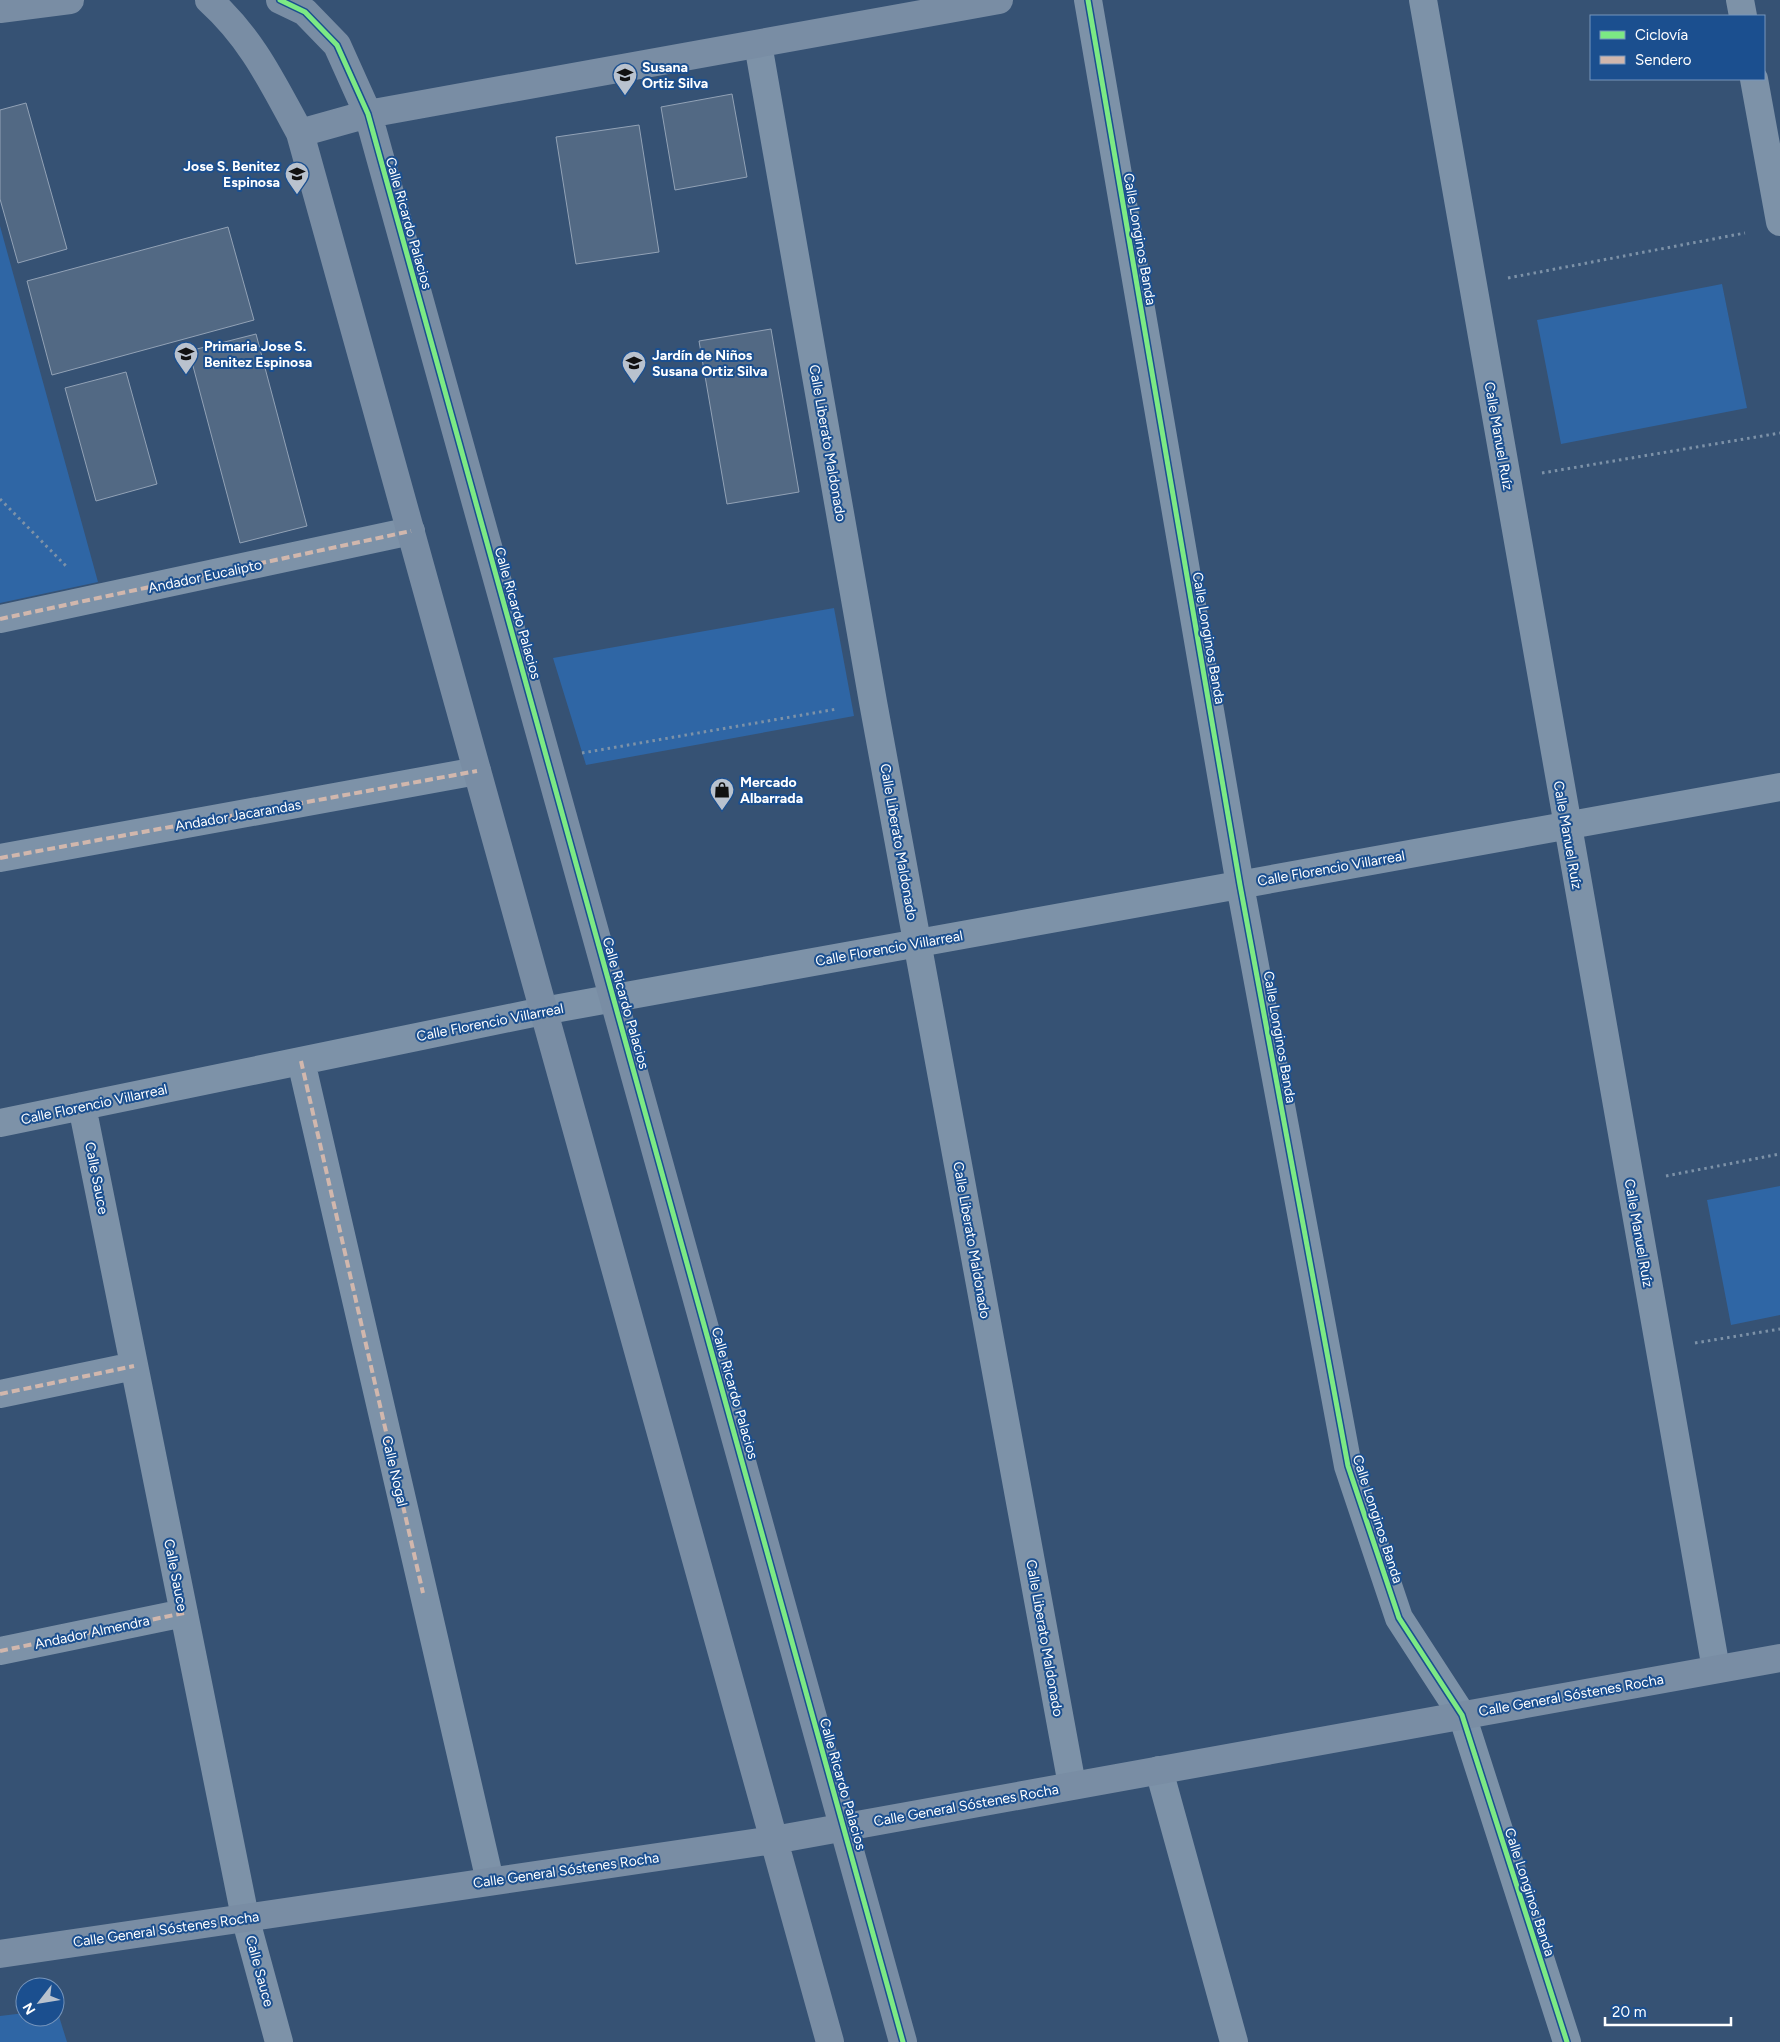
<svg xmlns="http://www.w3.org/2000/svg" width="1780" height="2042" viewBox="0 0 1780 2042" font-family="Figtree,sans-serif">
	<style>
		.green { fill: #2f66a5 }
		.building { fill: #526984; stroke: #92a2b6 }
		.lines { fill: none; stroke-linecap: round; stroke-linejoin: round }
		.path { stroke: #7d92a8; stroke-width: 3; stroke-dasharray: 2.5 4; stroke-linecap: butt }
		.street { stroke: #7d92a8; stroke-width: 28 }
		.secondary { stroke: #798da4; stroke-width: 28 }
		.quiet { stroke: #d1b7ad; stroke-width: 4; stroke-dasharray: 8 4; stroke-linecap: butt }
		.cycleway-casing { stroke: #1b4f8f; stroke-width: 8 }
		.cycleway { stroke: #7ce984; stroke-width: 5 }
		.labels { text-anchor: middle; stroke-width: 4; stroke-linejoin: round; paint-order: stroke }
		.poi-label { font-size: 14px; font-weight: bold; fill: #fff; stroke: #1b4f8f; text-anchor: start }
		.street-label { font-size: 14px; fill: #fff; stroke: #1b4f8f }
	</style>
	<rect width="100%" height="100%" fill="#365274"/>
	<path class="green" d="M0,226L98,582L0,603Z
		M1722,284L1747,408L1561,444L1537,320Z
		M834,608L854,716L586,765L553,658Z
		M1780,1186V1315L1731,1325L1707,1200Z
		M55,2010H57L67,2042H0V2016L25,2013V2017H55Z"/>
	<path class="building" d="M732,94L747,177L675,190L661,107Z
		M26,103L67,249L18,263L0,199V110Z
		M639,125L659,252L576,264L556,137Z
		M228,227L254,320L52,375L27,281Z
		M771,329L799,492L727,504L699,341Z
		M256,334L307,526L240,543L189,351Z
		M126,372L157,484L96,501L65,388Z"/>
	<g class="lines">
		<path class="path" d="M1508,278L1745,233
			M1542,473L1780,433
			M0,499L68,568
			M582,753L837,709
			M1666,1176L1780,1154
			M1695,1343L1780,1329"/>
		<path class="street" d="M1088,0L1240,885L1348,1466L1399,1618L1462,1715L1567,2042
			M1423,0L1716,1669
			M1740,0L1743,16
			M758,44L873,702L1072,1785
			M1754,79L1780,222
			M0,619L411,531
			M0,858L477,771
			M301,1061L490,1881
			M82,1106L245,1917L279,2042
			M0,1123L543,1011L1780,787
			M0,1394L134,1366
			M0,1651L184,1613
			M1159,1770L1234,2042"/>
		<path class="secondary" d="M209,0C253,40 272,82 300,133L830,2042
			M280,0L305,12L337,45L368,114L903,2042
			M0,9L70,0
			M300,133L368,114L999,0
			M0,1954L774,1840L1780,1658"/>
		<path class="quiet" d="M0,619L411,531
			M0,858L477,771
			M301,1061L423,1593
			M0,1394L134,1366
			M0,1651L184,1613"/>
		<defs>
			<path id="cycleway" d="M280,0L305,12L337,45L368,114L903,2042
				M1088,0L1240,885L1348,1466L1399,1618L1462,1715L1567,2042"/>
		</defs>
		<use href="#cycleway" class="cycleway-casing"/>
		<use href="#cycleway" class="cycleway"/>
	</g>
	<defs>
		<symbol id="school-pin" viewBox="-11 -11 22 30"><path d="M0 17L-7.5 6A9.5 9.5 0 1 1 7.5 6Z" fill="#b9c2ce" stroke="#1b4f8f"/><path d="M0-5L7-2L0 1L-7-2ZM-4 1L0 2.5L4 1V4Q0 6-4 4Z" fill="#111"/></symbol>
		<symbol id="shop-pin" viewBox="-11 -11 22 30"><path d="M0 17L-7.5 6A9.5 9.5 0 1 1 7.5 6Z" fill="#b9c2ce" stroke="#1b4f8f"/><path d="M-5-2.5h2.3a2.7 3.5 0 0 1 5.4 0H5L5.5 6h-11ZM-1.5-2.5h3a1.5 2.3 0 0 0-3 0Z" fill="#111"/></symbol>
	</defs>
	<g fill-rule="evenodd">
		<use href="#school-pin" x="611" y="61" width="28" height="38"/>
		<use href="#school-pin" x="283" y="160" width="28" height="38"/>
		<use href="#school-pin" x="172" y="340" width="28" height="38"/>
		<use href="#school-pin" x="620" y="349" width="28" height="38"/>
		<use href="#shop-pin" x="708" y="776" width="28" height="38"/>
	</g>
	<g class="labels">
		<g class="poi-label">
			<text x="642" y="72">Susana<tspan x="642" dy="16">Ortiz Silva</tspan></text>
			<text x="280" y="171" text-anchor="end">Jose S. Benitez<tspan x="280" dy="16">Espinosa</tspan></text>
			<text x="204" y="351">Primaria Jose S.<tspan x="204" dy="16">Benitez Espinosa</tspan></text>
			<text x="652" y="360">Jardín de Niños<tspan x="652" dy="16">Susana Ortiz Silva</tspan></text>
			<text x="740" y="787">Mercado<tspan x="740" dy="16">Albarrada</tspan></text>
		</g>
		<g class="street-label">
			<text transform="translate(409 223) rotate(74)" y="5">Calle Ricardo Palacios</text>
			<text transform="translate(1140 239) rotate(80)" y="5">Calle Longinos Banda</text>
			<text transform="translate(1499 436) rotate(80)" y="5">Calle Manuel Ruíz</text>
			<text transform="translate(828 443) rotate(80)" y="5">Calle Liberato Maldonado</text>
			<text transform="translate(205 576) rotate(-12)" y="5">Andador Eucalipto</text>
			<text transform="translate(518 613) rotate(74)" y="5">Calle Ricardo Palacios</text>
			<text transform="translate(1209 638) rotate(80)" y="5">Calle Longinos Banda</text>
			<text transform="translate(238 815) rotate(-10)" y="5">Andador Jacarandas</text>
			<text transform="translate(1568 835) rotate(80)" y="5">Calle Manuel Ruíz</text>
			<text transform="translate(899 842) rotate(80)" y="5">Calle Liberato Maldonado</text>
			<text transform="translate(1331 868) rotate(-10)" y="5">Calle Florencio Villarreal</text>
			<text transform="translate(889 948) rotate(-10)" y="5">Calle Florencio Villarreal</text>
			<text transform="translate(626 1003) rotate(74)" y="5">Calle Ricardo Palacios</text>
			<text transform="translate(490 1022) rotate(-11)" y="5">Calle Florencio Villarreal</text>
			<text transform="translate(1280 1037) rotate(80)" y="5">Calle Longinos Banda</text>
			<text transform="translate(94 1104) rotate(-12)" y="5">Calle Florencio Villarreal</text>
			<text transform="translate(97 1178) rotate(79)" y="5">Calle Sauce</text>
			<text transform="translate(1639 1233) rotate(80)" y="5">Calle Manuel Ruíz</text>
			<text transform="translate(972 1240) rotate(80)" y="5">Calle Liberato Maldonado</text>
			<text transform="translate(735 1393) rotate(74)" y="5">Calle Ricardo Palacios</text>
			<text transform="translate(395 1471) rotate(77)" y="5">Calle Nogal</text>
			<text transform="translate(1378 1519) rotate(72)" y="5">Calle Longinos Banda</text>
			<text transform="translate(176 1575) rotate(79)" y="5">Calle Sauce</text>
			<text transform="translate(92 1632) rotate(-12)" y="5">Andador Almendra</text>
			<text transform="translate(1045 1638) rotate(80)" y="5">Calle Liberato Maldonado</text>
			<text transform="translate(1571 1695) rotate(-10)" y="5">Calle General Sóstenes Rocha</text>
			<text transform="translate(843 1784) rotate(74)" y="5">Calle Ricardo Palacios</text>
			<text transform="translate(966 1805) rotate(-10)" y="5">Calle General Sóstenes Rocha</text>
			<text transform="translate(566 1870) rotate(-8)" y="5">Calle General Sóstenes Rocha</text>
			<text transform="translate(1530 1892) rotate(72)" y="5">Calle Longinos Banda</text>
			<text transform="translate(166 1929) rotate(-8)" y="5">Calle General Sóstenes Rocha</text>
			<text transform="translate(260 1971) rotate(75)" y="5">Calle Sauce</text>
		</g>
	</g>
	<rect x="1590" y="15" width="175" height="65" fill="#1b4f8f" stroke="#7695bc"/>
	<rect x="1600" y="31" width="25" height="8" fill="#7ce984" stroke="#7695bc"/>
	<text x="1635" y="40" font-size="15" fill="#ffffff">Ciclovía</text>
	<rect x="1600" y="56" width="25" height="8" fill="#d1b7ad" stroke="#7695bc"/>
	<text x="1635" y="65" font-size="15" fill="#ffffff">Sendero</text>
	<g transform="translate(40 2002) rotate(239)"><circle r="24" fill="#1b4f8f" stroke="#7695bc"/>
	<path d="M0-4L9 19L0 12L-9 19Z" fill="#b9c2ce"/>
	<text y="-8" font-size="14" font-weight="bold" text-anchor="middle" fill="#ffffff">N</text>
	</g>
	<path d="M1605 2017v8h126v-8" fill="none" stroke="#ffffff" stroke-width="2.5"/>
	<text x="1612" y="2017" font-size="15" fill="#ffffff" stroke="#1b4f8f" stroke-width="4" paint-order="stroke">20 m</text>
</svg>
